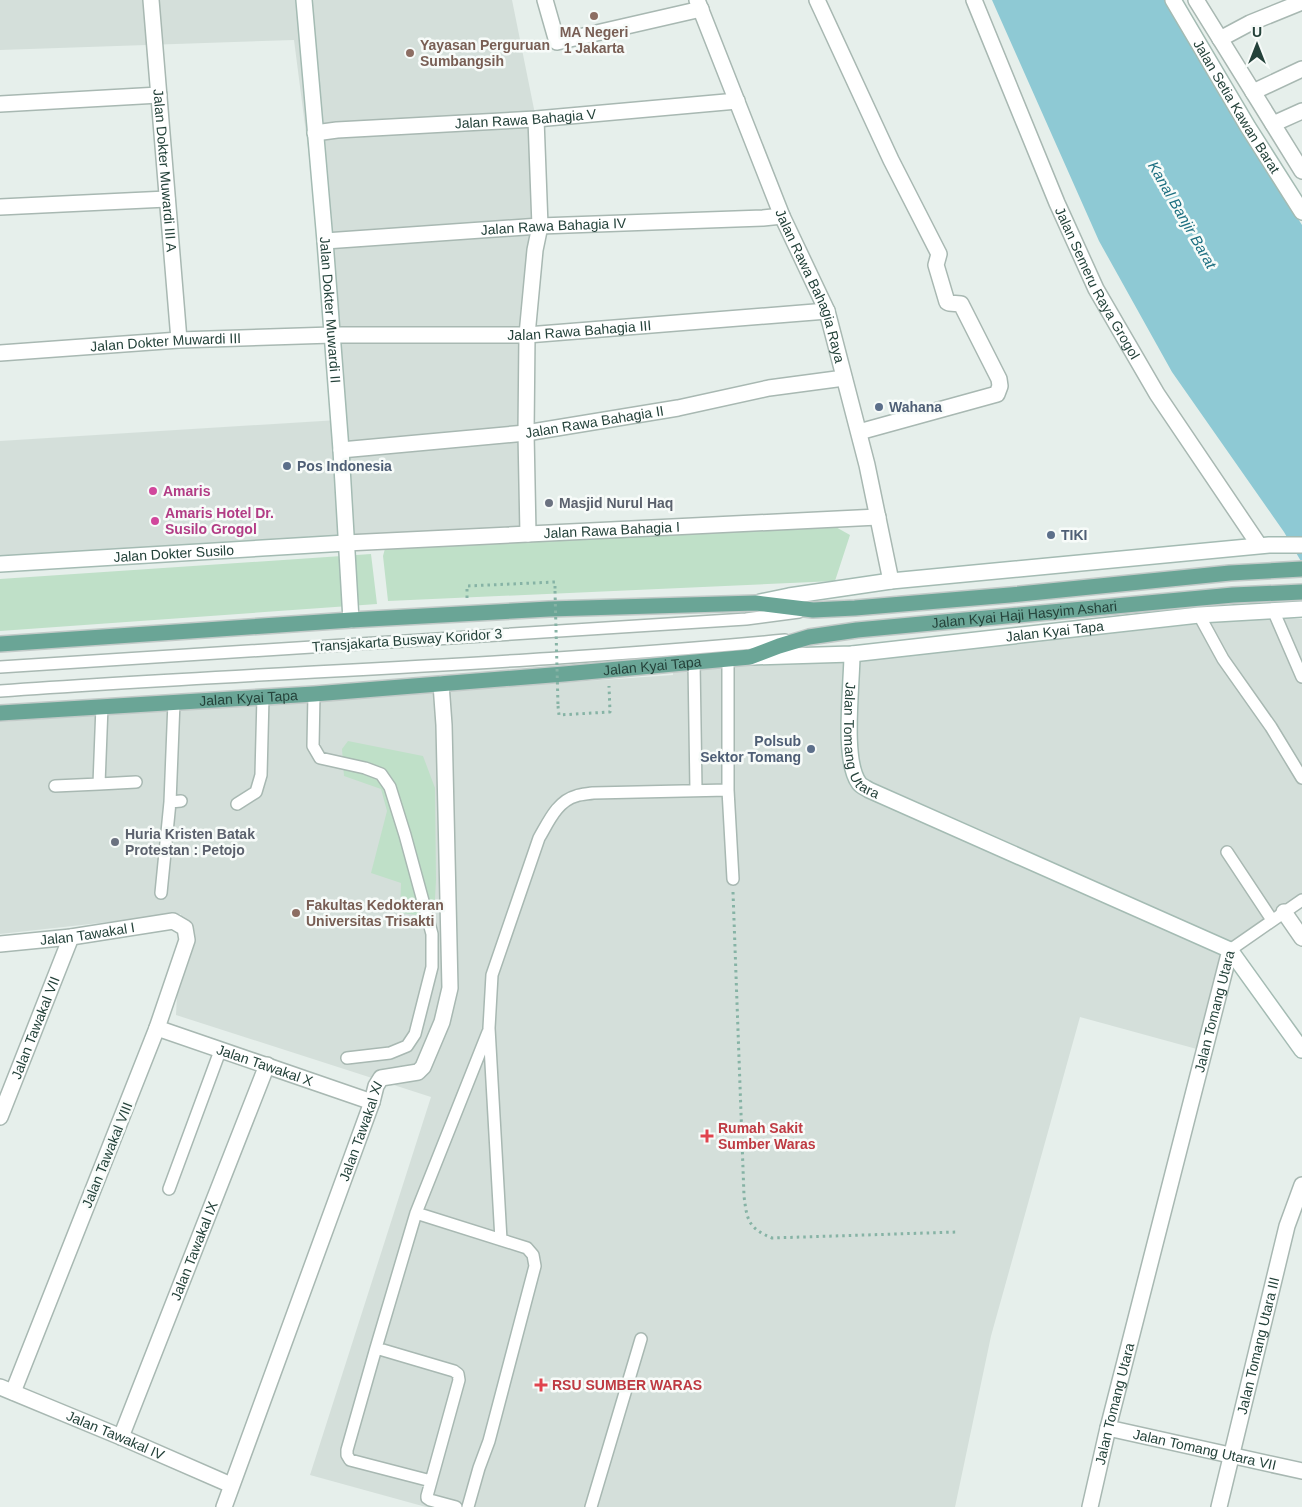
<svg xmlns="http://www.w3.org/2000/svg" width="1302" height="1507" viewBox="0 0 1302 1507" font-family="Arial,sans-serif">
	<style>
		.built { fill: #d4dfda }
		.green { fill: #bfe0c8 }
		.water { fill: #8ec9d4 }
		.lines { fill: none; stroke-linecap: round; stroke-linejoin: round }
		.lane-casing { stroke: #a8b8b2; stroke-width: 14 }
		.street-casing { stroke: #a8b8b2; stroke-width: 18 }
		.secondary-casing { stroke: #a4bbb3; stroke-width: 18 }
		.primary-casing { stroke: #c2cac8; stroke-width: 18 }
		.path { stroke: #86b3a5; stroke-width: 3; stroke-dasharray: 2.5 4; stroke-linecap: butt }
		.lane { stroke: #fff; stroke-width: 11 }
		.street { stroke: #fff; stroke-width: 15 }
		.secondary { stroke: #fff; stroke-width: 15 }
		.primary { stroke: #6aa596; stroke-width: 15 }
		.path-bridge { stroke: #86b3a5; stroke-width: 3; stroke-dasharray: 2.5 4; stroke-linecap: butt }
		.education-dot { fill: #8d6e63; stroke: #f7fbf9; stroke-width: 2 }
		.service-dot { fill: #5c6f8a; stroke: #f7fbf9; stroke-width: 2 }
		.hotel-dot { fill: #d1479c; stroke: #f7fbf9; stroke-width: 2 }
		.worship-dot { fill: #6b7280; stroke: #f7fbf9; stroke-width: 2 }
		.health-dot { fill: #e0444e; stroke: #f7fbf9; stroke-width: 2 }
		.labels { text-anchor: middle; stroke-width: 5; stroke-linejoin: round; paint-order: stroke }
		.education-label { font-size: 14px; font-weight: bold; fill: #785e54; stroke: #f7fbf9; text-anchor: start }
		.street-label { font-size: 14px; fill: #24423a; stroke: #f7fbf9 }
		.service-label { font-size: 14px; font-weight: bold; fill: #4e5e75; stroke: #f7fbf9; text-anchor: start }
		.hotel-label { font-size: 14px; font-weight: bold; fill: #b23c85; stroke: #f7fbf9; text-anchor: start }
		.worship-label { font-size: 14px; font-weight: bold; fill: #5b616d; stroke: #f7fbf9; text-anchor: start }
		.health-label { font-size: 14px; font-weight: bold; fill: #be3a42; stroke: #f7fbf9; text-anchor: start }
		.water-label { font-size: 15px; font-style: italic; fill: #1c6f80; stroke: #f7fbf9 }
	</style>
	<rect width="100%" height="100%" fill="#e6efeb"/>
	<path class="built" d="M0,0H512L536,119L528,534L353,539L339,431L338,543L0,561V441L338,420L332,335L294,40L0,50Z
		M1265,617L1302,619V907L1230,949L1204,1051L1080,1017L991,1336L955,1507H426L310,1475L431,1097L176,1015L181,914L0,934V722L673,675V665L830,657L832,663Z"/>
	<path class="green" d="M834,526L850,535L835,581L388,601L383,556L387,541Z
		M371,554L377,604L0,631V579Z
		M348,741L423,756L435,788L436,880L434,917L400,913L401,883L371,873L387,811L381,789L344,776L342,749Z"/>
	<path class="water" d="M992,0H1167L1246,138L1302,225V563L1284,532L1172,372L1099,241Z"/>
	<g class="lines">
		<defs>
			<path id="lane" d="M1273,610L1302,677
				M1199,615L1223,659L1271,727L1302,778
				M728,659V790L733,879
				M694,662L696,790
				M0,667L746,619L799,612
				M0,691C261,672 524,665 785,640
				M314,694L313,746L320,758L365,768L381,774L390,787L405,835L432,934V967L415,1034L407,1046L390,1053L347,1058
				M174,702L170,802L181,801
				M99,784L136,782
				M55,786L99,784L102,706
				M237,804L256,792L261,775L263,697
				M1227,852L1272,920
				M161,893L170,802
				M1230,950L1302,900
				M169,1189L220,1051
				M416,1213L527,1248L533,1255L535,1266L489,1441L479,1468L468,1507
				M501,1240L489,1028L492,975L539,838C548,823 557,801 576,796C581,794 587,794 593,793L728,790
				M376,1348L347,1450V1455L350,1460L431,1481
				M456,1507L430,1500L427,1498V1496L459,1380L458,1374L454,1371L376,1348L416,1213L488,1032
				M591,1507L641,1339"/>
			<g id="street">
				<path id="s1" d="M151,0L179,340"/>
				<path d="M545,0L557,42L701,9"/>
				<path id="s2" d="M697,0L782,216L827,311L867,465L891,581"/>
				<path d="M817,0L891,160L939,254L936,265L947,302L949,303L961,304L999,379L1000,386L997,394L859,432"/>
				<path id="s3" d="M974,0L1057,203L1096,289L1157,394L1259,545"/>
				<path d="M1196,0L1302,171"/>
				<path d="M1220,39L1250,23L1302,2"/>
				<path d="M1253,92L1302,69"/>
				<path d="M0,104L159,95"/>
				<path d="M1273,124L1302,111"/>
				<path id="s4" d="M315,133L337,130L536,119L737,101"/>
				<path d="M0,207L167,199"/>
				<path id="s5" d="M325,241L540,226L763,218L782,216"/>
				<path id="s6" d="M0,353L179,340L332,335H527L827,311"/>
				<path id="s7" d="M341,450L526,433L678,408L769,388L844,378"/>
				<path d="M528,534L526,433L527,335L535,250L540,226L536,119"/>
				<path id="s8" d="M346,543L878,517"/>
				<path d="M1284,912L1302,938"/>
				<path id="s9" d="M0,944L71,937L173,921L185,928L187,940L157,1028L13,1392"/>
				<path id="s10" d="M157,1028L372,1102"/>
				<path id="s11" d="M0,1117L71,937"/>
				<path id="s12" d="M0,1387L121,1437L231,1485"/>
				<path id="s13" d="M1108,1428L1302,1471"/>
				<path id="s14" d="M121,1437L267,1065"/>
				<path id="s15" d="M224,1507L372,1102L376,1086L381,1078L418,1072L423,1067L442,1022L450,988L444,725L441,684"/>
				<path id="s16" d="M1090,1507L1108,1428L1230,950"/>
				<path id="s17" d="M1219,1507L1287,1226L1302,1185"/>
			</g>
			<g id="secondary">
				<path id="s18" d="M304,0L325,241L341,450L351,620"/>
				<path id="s19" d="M1173,0L1248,127L1302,212"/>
				<path id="s20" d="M0,564L346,543"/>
				<path d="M760,602L789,596L891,581L1269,545H1302"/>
				<path id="s21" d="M852,654C852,685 842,760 859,783C861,786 866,788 869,790L1230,950L1302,1050"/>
				<path id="s22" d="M751,657L852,654L1199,615L1302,609"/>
			</g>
			<g id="primary">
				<path d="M0,644L351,620L549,609L756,603L813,610L855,608L1010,595L1230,573L1302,569"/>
				<path id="s23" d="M0,713L314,694L564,674L750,657L779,646L809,637L857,630L1233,595L1302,592"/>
			</g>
		</defs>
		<use href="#lane" class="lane-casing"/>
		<use href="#street" class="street-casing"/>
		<use href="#secondary" class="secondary-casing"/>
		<use href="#primary" class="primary-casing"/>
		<path class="path" d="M467,598V586L555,582V591
			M558,706L559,715L610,712L609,686
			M733,892L744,1196C747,1220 748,1228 772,1238L957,1232"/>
		<use href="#lane" class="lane"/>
		<use href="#street" class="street"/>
		<use href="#secondary" class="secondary"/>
		<use href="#primary" class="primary"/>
		<path class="path-bridge" d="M555,591L558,706"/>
	</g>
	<g class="education-dot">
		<circle cx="594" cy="16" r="5"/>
		<circle cx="410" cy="53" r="5"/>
		<circle cx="296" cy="913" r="5"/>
	</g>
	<g class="service-dot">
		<circle cx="879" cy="407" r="5"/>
		<circle cx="287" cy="466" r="5"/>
		<circle cx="1051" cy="535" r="5"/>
		<circle cx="811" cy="749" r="5"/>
	</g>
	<g class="hotel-dot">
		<circle cx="153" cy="491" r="5"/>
		<circle cx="155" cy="521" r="5"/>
	</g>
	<g class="worship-dot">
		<circle cx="549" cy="503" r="5"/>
		<circle cx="115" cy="842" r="5"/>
	</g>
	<g class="health-dot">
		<path d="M704.5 1128.5h5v5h5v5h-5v5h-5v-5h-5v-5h5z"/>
		<path d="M538.5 1377.5h5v5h5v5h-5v5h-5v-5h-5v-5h5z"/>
	</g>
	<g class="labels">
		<g class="education-label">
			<text x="594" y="37" text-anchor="middle">MA Negeri<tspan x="594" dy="16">1 Jakarta</tspan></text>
			<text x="420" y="50">Yayasan Perguruan<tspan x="420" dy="16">Sumbangsih</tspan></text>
			<text x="306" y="910">Fakultas Kedokteran<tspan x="306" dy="16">Universitas Trisakti</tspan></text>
		</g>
		<g class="street-label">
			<text dy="5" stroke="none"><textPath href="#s19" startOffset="124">Jalan Setia Kawan Barat</textPath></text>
			<text dy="5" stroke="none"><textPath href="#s4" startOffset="211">Jalan Rawa Bahagia V</textPath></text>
			<text dy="5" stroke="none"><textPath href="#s1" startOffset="171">Jalan Dokter Muwardi III A</textPath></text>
			<text dy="5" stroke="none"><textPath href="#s5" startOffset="229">Jalan Rawa Bahagia IV</textPath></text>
			<text dy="5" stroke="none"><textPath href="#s3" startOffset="309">Jalan Semeru Raya Grogol</textPath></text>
			<text dy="5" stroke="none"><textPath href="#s2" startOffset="308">Jalan Rawa Bahagia Raya</textPath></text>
			<text dy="5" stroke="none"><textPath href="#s18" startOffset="311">Jalan Dokter Muwardi II</textPath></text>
			<text dy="5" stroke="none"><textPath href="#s6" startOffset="580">Jalan Rawa Bahagia III</textPath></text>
			<text dy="5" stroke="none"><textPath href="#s6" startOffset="166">Jalan Dokter Muwardi III</textPath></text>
			<text dy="5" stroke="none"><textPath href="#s7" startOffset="255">Jalan Rawa Bahagia II</textPath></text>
			<text dy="5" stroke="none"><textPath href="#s8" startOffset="266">Jalan Rawa Bahagia I</textPath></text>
			<text dy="5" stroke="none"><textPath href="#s20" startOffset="174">Jalan Dokter Susilo</textPath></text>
			<text dy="5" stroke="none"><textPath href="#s23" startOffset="1031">Jalan Kyai Haji Hasyim Ashari</textPath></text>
			<text dy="5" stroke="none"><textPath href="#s22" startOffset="305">Jalan Kyai Tapa</textPath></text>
			<text transform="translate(407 640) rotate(-4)" y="5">Transjakarta Busway Koridor 3</text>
			<text dy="5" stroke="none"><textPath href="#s23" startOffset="654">Jalan Kyai Tapa</textPath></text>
			<text dy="5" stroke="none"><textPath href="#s23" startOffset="249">Jalan Kyai Tapa</textPath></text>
			<text dy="5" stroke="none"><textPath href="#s21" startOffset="91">Jalan Tomang Utara</textPath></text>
			<text dy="5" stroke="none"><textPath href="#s9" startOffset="88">Jalan Tawakal I</textPath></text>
			<text dy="5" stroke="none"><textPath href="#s16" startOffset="511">Jalan Tomang Utara</textPath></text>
			<text dy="5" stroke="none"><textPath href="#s11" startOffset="96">Jalan Tawakal VII</textPath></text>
			<text dy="5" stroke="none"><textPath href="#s10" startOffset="114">Jalan Tawakal X</textPath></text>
			<text dy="5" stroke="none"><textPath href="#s15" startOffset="400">Jalan Tawakal XI</textPath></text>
			<text transform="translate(107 1155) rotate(-68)" y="5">Jalan Tawakal VIII</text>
			<text dy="5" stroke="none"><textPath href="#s14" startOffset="200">Jalan Tawakal IX</textPath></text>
			<text dy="5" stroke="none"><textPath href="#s17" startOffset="166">Jalan Tomang Utara III</textPath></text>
			<text dy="5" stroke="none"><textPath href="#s16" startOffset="106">Jalan Tomang Utara</textPath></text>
			<text dy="5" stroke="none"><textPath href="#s12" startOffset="125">Jalan Tawakal IV</textPath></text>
			<text dy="5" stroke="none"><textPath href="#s13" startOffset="99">Jalan Tomang Utara VII</textPath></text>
		</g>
		<g class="service-label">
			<text x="889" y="412">Wahana</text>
			<text x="297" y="471">Pos Indonesia</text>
			<text x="1061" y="540">TIKI</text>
			<text x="801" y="746" text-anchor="end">Polsub<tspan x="801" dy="16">Sektor Tomang</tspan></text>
		</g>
		<g class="hotel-label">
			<text x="163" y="496">Amaris</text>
			<text x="165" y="518">Amaris Hotel Dr.<tspan x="165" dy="16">Susilo Grogol</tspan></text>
		</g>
		<g class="worship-label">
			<text x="559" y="508">Masjid Nurul Haq</text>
			<text x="125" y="839">Huria Kristen Batak<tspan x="125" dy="16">Protestan : Petojo</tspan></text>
		</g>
		<g class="health-label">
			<text x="718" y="1133">Rumah Sakit<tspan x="718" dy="16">Sumber Waras</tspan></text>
			<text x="552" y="1390">RSU SUMBER WARAS</text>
		</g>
		<g class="water-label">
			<text transform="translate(1182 215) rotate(60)" y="5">Kanal Banjir Barat</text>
		</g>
	</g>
	<g transform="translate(1257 45)" stroke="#f7fbf9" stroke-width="4" paint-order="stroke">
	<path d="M0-4L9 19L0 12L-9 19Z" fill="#24423a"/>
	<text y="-8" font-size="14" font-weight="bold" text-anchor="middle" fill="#24423a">U</text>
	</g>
</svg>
